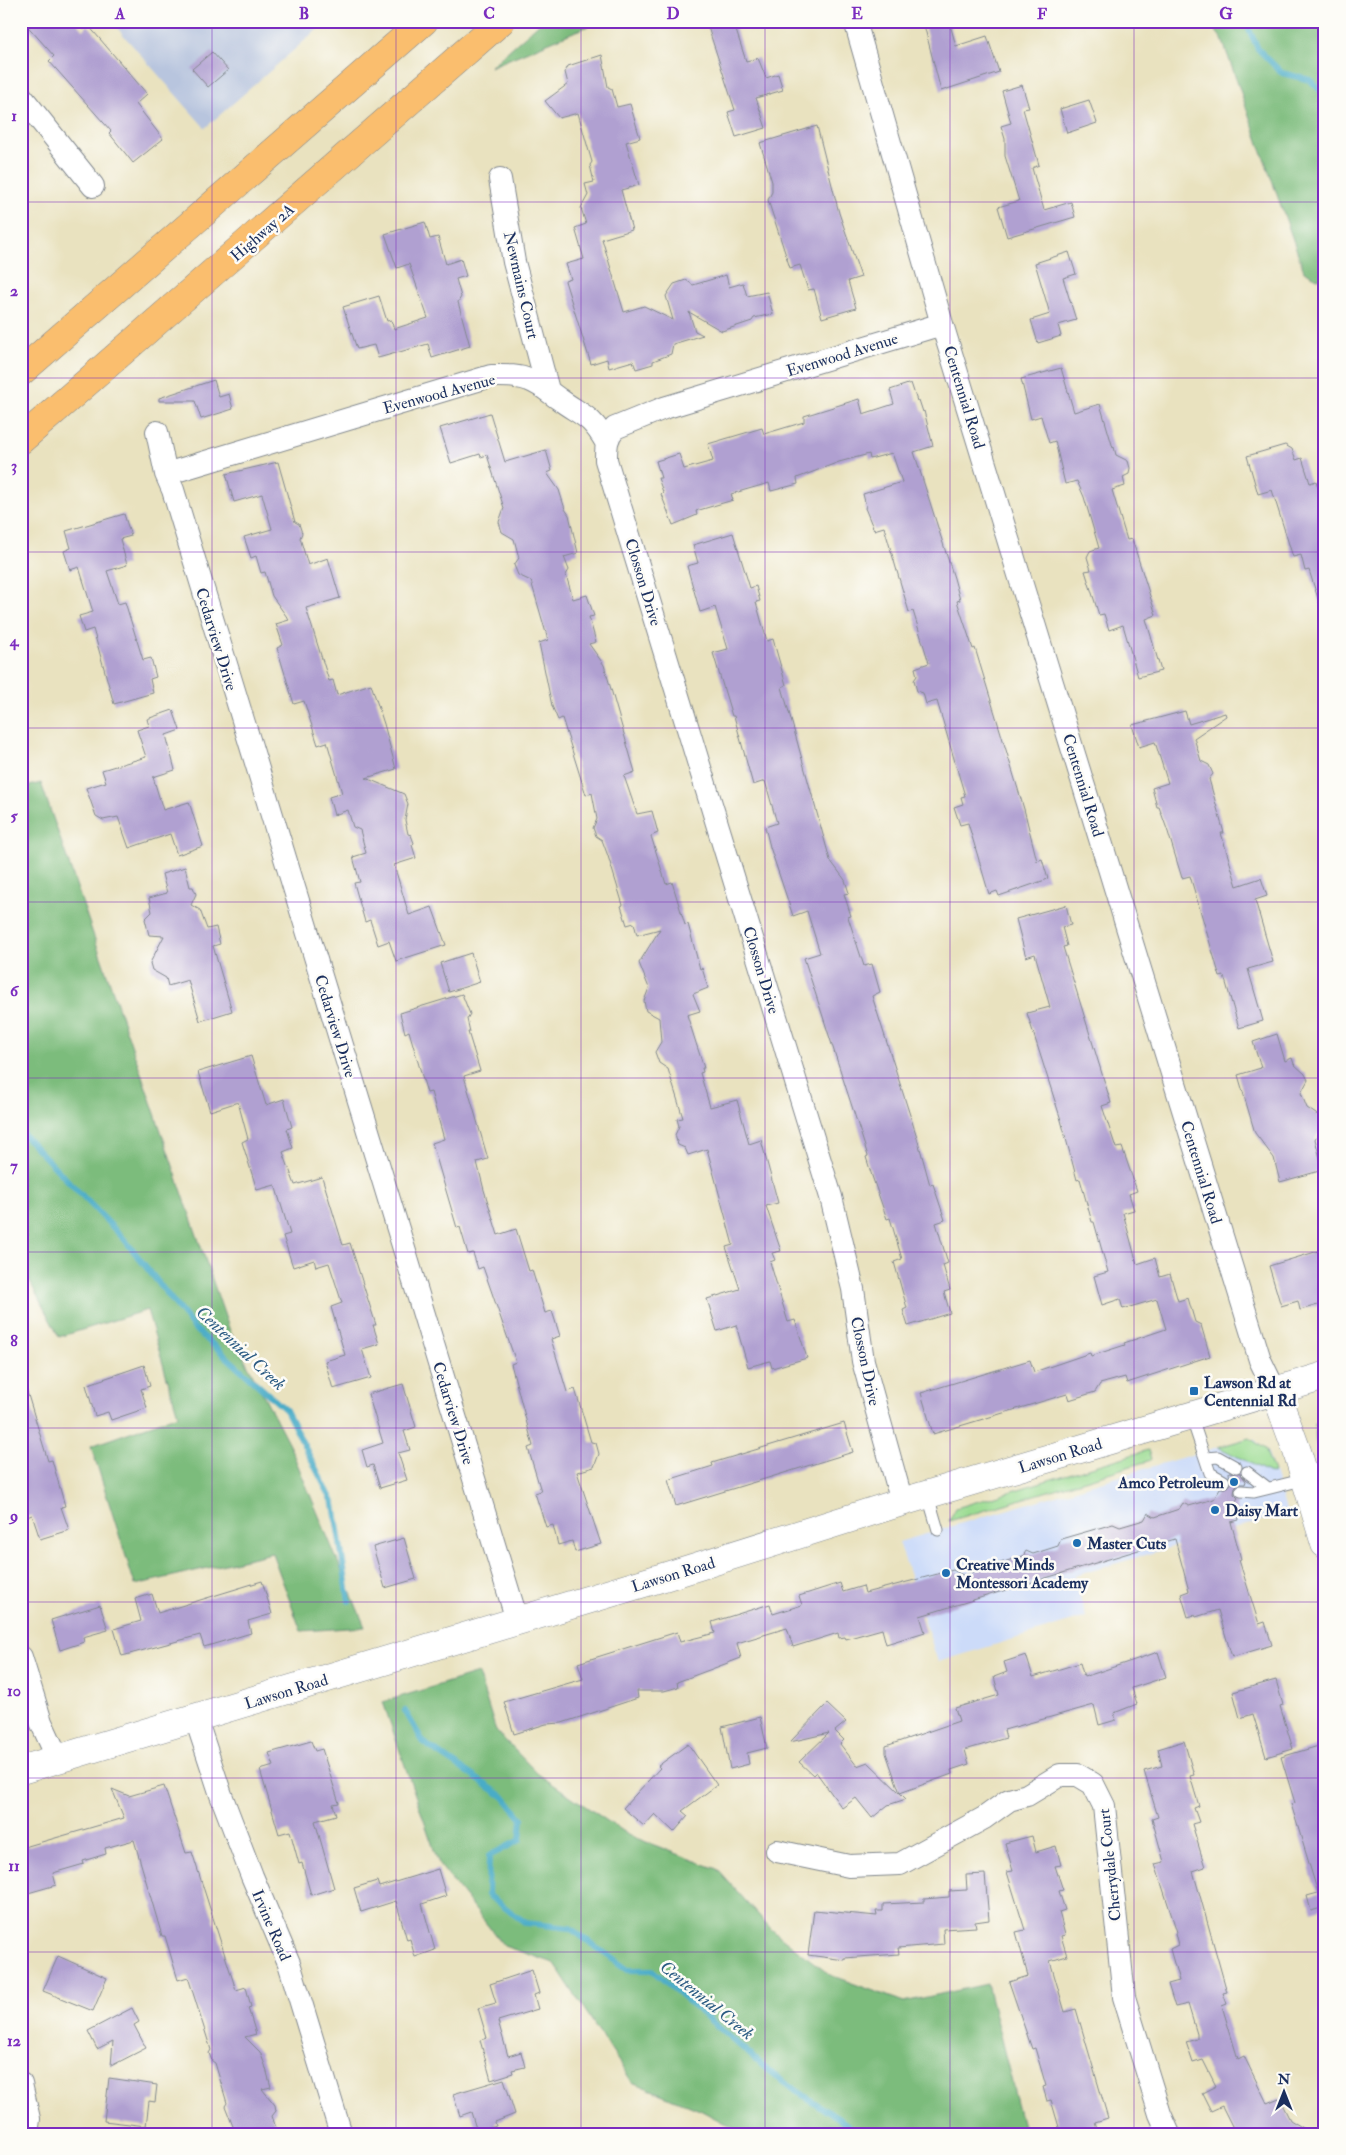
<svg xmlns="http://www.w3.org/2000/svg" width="1346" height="2155" viewBox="0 0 1346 2155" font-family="'IM FELL Double Pica',serif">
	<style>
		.built { fill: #ccdbf9 }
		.industrial { fill: #b8c5de }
		.green { fill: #9bdc92; stroke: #5b8678 }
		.forest { fill: #7cbc7c; stroke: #4c766d }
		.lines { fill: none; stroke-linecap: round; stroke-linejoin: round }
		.stream { stroke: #48acc7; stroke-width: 6 }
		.building { fill: #b0a0d1 }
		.service-casing { stroke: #82888e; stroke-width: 13 }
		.minor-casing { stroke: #82888e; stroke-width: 24 }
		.tertiary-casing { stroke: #82888e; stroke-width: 29 }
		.motorway-casing { stroke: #82888e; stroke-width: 29 }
		.service { stroke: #fff; stroke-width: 11 }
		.minor { stroke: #fff; stroke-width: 22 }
		.tertiary { stroke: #fff; stroke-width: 28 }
		.motorway { stroke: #fabe6e; stroke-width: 28 }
		.grid { fill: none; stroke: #7b2cbf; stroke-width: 1; stroke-opacity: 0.55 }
		.poi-dot { fill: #1f6fb2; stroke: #fdfcf7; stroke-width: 2 }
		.labels { text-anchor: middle; stroke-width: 5; stroke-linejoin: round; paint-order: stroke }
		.street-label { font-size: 16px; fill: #1b2f5e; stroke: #fdfcf7 }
		.poi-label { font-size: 16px; font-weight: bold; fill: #1b2f5e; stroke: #fdfcf7; text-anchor: start }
		.water-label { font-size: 18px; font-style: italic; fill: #2b5b83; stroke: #fdfcf7 }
		.neatline { fill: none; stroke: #7b2cbf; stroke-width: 2 }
		.grid-label { font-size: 16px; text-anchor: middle; font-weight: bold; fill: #7b2cbf }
	</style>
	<rect width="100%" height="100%" fill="#fdfcf7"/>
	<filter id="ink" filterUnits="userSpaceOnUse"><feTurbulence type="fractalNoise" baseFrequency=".02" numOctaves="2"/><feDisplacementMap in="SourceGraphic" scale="10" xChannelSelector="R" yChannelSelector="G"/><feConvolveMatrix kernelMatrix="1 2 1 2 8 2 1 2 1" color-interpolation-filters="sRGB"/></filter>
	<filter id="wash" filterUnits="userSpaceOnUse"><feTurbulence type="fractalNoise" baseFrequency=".0096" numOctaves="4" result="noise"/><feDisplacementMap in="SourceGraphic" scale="20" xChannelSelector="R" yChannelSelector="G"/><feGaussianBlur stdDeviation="1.12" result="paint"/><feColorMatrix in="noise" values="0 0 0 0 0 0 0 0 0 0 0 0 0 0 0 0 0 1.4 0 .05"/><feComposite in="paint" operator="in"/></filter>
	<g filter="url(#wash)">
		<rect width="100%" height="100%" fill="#e9e2bf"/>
		<path class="built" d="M1248,1438L1255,1440L1268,1453L1287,1513L1074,1576L1086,1617L938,1662L899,1542Z"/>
		<path class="industrial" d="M111,21H327L205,128Z"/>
		<path class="green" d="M1315,1424L1319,1425L1325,1443V1472L1316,1441Z
			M1250,1438L1265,1449L1274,1472L1272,1474L1218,1447Z
			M1148,1450L1151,1460L949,1521L956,1508Z"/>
		<path class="forest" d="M542,21H600L490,67Z
			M1208,21H1325V282L1304,271L1222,39Z
			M41,783L230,1331L289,1444L365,1627L301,1631L272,1553L135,1585L91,1446L178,1415L147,1310L59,1337L21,1265V788Z
			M478,1673L496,1731L538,1774L628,1835L717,1869L772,1930L830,1975L904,2002L987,1984L1025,2134H744L702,2111L632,2082L554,1963L504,1946L439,1864L383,1702Z"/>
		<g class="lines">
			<path class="stream" d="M1245,21L1258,49L1282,73L1310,80L1325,95
				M21,1132L125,1240L193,1327L286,1410L334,1504L349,1601
				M405,1711L424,1743L504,1797L522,1819L520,1840L489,1856L488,1895L526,1923L570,1928L628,1970H652L775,2076L861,2134"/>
		</g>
		<g id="blocks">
			<path class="building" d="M23,21H75L83,30L88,25L147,94L136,104L163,139L133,163L109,133L111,131L49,61L54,56Z
				M706,21H733L746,61L758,58L766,78L778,74L783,90L756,98L766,128L736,137L728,112L735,110Z
				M923,21H949L956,46L987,36L999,72L941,91Z
				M212,52L228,70L208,87L192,69Z
				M602,55L608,87L612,89L617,107L630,104L640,138L626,142L639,185L621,190L632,230L602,239L624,312L644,306L673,320L666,296L674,284L686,280L693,285L726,275L729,287L743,283L747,296L767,292L773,314L754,318L752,321L722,331L689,312L695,331L703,335L673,344L671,354L653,361V364L636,369L633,361L609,368L607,359L591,364L565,281L571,279L566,264L584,259L575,228L586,224L581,208L588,195L585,184L594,182L590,165L592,162L578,113L559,118L545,101L568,84L565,72L568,66Z
				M1022,85L1029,108L1023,109L1039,165L1032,168L1044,210L1071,202L1075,217L1007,237L998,207L1019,201L1005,156V139L1001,126L1011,123L1002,91Z
				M1089,100L1097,123L1067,133L1060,109Z
				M817,126L839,213L861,277L848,281L856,308L822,318L814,289L808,290L800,265L790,268L768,200L772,192V182L760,143Z
				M425,222L430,239L438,237L446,264L461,259L466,276L456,279L461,297L458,302L470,346L432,358L428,344L378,358L374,345L357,349L343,307L379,296L387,321L391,320L394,329L428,318L409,264L397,268L385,234Z
				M1069,252L1076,274L1063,278L1076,320L1058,325L1061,336L1038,343L1031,320L1050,314L1035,263Z
				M1061,368L1074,412L1100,404L1113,448L1114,447L1116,455L1128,461L1130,468L1129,474L1123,477L1125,486L1112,490L1127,540L1132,539L1156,615L1146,619L1161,671L1138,677L1123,625L1109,630L1104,614L1099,615L1085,571L1091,570L1087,557L1090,551L1099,548L1084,497L1077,481L1065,484L1055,441L1049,443L1041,416L1031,419L1021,379Z
				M214,380L219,397L229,394L233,409L201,419L195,401H159V398Z
				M911,383L917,401L919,400L923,412L924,411L933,446L914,452L954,578L960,600L957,601L973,649L975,648L1024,809L1037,861L1042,859L1048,879L999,896L997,891L989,894L968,823L960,825L954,807L963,804L961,797L965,796L937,701L926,704L923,693L917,691L914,680L917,676L915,668L929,663L913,611L909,612L884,527L874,530L865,508L866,506L863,494L902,482L892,453L870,459L869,454L839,462L797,478L798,484L771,491L769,483L731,494L733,500L696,511L697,515L673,525L661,494L663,492L658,478H661L656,461L679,454L684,469L713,461L708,444L762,428L764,434L804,422V416L859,399L863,414L894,404L890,390Z
				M490,413L505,462L546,450L552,471L547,473L559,490L565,509L569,515L578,553L564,557L569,570L566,575L573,599L587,595L594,616L589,617L596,642L589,644L604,665L635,772L624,776L637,814L652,811L658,833L651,836L666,884L672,882L685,925L688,924L700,969L702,968L708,988L693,994L700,1011L687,1015L704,1068H702L703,1072L700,1073L710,1107L737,1100L749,1144L761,1140L778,1203L766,1206L781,1251L772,1253L775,1260L770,1262L788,1322L795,1320L807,1358L772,1368L770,1361L748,1367L736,1325L717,1331L707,1299L740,1289L726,1247L733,1245L707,1149L688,1155L685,1148L678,1145L675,1135L679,1126L677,1119L683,1118L668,1069L659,1063L655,1052L661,1042L659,1018L646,1011L644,1001L649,988L639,963L660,929L637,935L634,923L627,925L621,906L623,905L608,856L602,840L596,836L593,828L597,819L592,793L586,795L562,718L558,720L552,706L539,643L548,640L531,581L518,575L514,565L519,558L514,539L502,532L499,522L504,508L487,455L481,457L480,454L451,463L440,428Z
				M1285,445L1292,449L1296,460L1302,458L1310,483L1316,481L1322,499L1325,498V608H1321L1309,570L1305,571L1301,555L1293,557L1272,490L1258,494L1247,456Z
				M278,462L295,522L299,524L302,533L300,538L308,565L328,558L340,598L306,608L329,681L333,680L337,695L371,684L384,724L396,769L366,778L404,794L408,804L405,820L408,834L411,835L414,843L412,845L416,858L394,865L409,915L432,907L446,945L396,961L389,941L378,945L370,920L365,922L354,883L360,882L353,857L366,853L360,830L353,827L348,810L334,815L329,797L342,793L327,742L318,745L304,701L294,704L277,648L283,645L276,624L289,620L272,596L265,572L261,573L256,556L251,558L244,537L272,529L262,494L234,502L226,474Z
				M124,514L131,536L120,539L127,565L107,571L118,604L125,602L143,660L151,658L156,677L150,679L153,693L114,704L93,629L84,632L79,616L93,612L79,567L70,570L64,551L71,548L66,531Z
				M733,533L750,588L756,586L760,601L756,602L767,641L773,639L786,685L782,687L830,860L845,880L849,893L844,894L851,916L848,917L864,966L872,964L880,992L872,996L916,1134L930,1185L933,1184L945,1220L936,1223L948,1263L943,1265L950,1290L944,1292L950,1313L908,1326L903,1310L907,1308L894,1262L902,1259L890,1218L887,1219L872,1176L866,1157L868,1156L804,958L820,953L807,911L793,916L770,847L765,827L777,823L765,781L753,785L734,716H732L713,653L728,649L715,607L700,612L687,566L698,563L693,545Z
				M173,710L180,730L166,735L175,770L153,777L163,810L189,802L203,846L177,855L170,834L129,848L118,817L103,820L96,816L86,788L106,782L102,770L146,757L137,730L149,726L147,719Z
				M1185,711L1189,724L1225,713L1226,716L1194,738L1201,761L1209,765L1213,774L1209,779L1224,833H1221L1237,886L1261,878L1267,896L1255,900L1273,962L1248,969L1263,1021L1239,1028L1224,976L1220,977L1190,876L1182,878L1168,832L1159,807H1157L1152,788L1168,783L1155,742L1139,747L1132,725Z
				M185,867L190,887H193L196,894L191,905L200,910L207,929L216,927L220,944L213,946L232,1011L200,1021L188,980L168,986L166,978L152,970L150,963L164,936L149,935L145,919L152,912L149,898L167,893L162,874Z
				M1066,905L1071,925L1062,927L1067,946L1063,947L1111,1103L1102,1106L1116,1148L1122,1147L1137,1191L1129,1194L1134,1210L1123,1213L1137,1264L1155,1258L1160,1277L1170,1274L1178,1301L1188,1298L1195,1322L1201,1325L1210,1356L1127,1383L1125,1377L1100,1384L1095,1392L1069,1400L1067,1394L933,1434L921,1393L1030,1360L1034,1372L1090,1353L1091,1356L1125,1345L1124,1343L1166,1329L1157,1299L1123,1309L1120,1299L1102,1305L1094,1276L1108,1272L1094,1222H1092L1080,1179L1077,1180L1061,1120L1027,1013L1050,1007L1035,954L1026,957L1016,919Z
				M471,953L480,982L449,992L440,963Z
				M462,994L470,1014L467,1019L470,1032H468L480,1071L464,1076L488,1159L477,1162L484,1190L498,1235L516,1229L529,1271L532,1270L545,1313L552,1311L560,1336L551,1339L567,1392L575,1389L591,1442L596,1443L599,1454L594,1467L577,1472L601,1544L575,1552L572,1541L558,1545L553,1525L546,1527L535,1493L541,1491L528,1448L533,1446L511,1364L516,1362L483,1267L478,1269L473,1253L468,1254L460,1227L457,1228L432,1143L444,1139L431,1092L427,1093L409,1031L405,1033L400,1013Z
				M1277,1034L1285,1061L1292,1058L1294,1064L1305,1074L1308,1080L1301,1093L1307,1108L1319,1116L1322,1127L1315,1139L1323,1170L1280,1182L1274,1158L1255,1133L1238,1075L1261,1068L1253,1042Z
				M251,1056L266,1105L284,1099L292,1127L287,1129L293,1148L283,1152L295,1185L322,1177L343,1245L350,1243L376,1325H373L379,1344L362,1349L371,1378L333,1389L325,1361L345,1355L331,1307L342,1303L329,1263L316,1267L314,1260L293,1267L283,1236L290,1234L275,1185L257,1190L242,1142L248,1139L238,1102L210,1111L198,1072Z
				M1325,1249V1303L1300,1310L1298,1301L1281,1306L1269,1266Z
				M144,1365L150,1386L141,1389L147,1408L111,1420L108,1412L95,1416L86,1385Z
				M403,1384L416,1427L404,1431L410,1450L398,1453L407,1480L380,1488L373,1465L367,1467L362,1450L383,1443L368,1394Z
				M25,1385L48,1461L52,1460L65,1506L61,1507L69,1530L40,1539L32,1515L27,1517L21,1501V1386Z
				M844,1423L853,1452L676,1506L668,1480L713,1466L712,1463Z
				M1229,1472L1240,1473L1246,1481L1245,1484H1238L1235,1487L1234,1494L1238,1498L1235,1502L1239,1520L1231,1522L1241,1559L1239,1560L1259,1624L1265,1622L1272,1645L1232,1657L1218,1610L1196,1617L1195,1615L1188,1617L1181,1594L1189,1591L1175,1539L920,1616L925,1632L886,1644L882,1629L846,1639L845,1637L839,1638L838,1633L793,1647L787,1628L737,1643L741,1658L677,1682L678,1687L664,1691H637L638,1698L562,1723L546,1724L514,1734L504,1702L583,1679L578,1663L677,1632L680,1642L715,1633L712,1622L770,1604L773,1614L802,1605L799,1596L840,1583L843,1592L863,1586L865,1593L953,1570L963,1575L988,1567L991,1561L997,1564L1023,1556L1026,1551L1033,1554L1058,1546L1061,1539L1113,1524L1120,1527L1144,1520L1148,1513L1155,1517L1179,1509L1183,1503L1189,1506L1214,1499L1220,1488H1225L1230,1485Z
				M404,1538L416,1579L385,1588L373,1547Z
				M262,1581L272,1614L248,1621L251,1633L204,1647L200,1635L122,1656L114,1629L141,1621L135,1599L152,1594L158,1613Z
				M100,1605L108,1630L83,1637L84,1642L60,1650L51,1620Z
				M1158,1652L1166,1677L1132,1688L1137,1704L1114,1713L1116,1720L1099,1725L1094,1705L1004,1730L1006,1738L965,1750L969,1764L951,1770L952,1774L900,1793L906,1799L888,1805L872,1818L856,1798L842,1808L816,1772L813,1775L799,1762L829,1733L790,1742L827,1704L846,1722L835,1731L844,1740L840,1744L857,1766L868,1762L900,1793L886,1753V1746L959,1721L955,1708L999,1695L994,1677L1007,1672L1004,1662L1026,1655L1033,1677L1080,1663L1084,1677Z
				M1276,1680L1283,1705L1280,1706L1293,1749L1266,1757L1253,1714L1240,1718L1233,1692Z
				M760,1717L767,1748L747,1753L749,1764L730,1769L722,1727Z
				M311,1741L315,1751L322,1749L339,1803L333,1804L336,1815L315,1821L334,1888L311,1895L302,1863L299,1864L290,1831L279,1834L260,1770L274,1766L269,1753Z
				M1184,1741L1194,1775L1190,1776L1199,1806L1194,1808L1199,1822L1192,1824L1205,1867L1193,1871L1227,1992L1223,1993L1227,2004L1222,2006L1238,2059L1244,2056L1267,2103L1279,2098L1290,2120L1313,2134H1236L1222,2106L1211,2111L1202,2093L1216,2086L1203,2060L1193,2063L1186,2042L1197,2039V2034L1188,2004L1175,2007L1168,1984L1179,1981L1170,1949L1178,1945L1175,1933L1177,1932L1155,1864L1164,1862L1152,1819L1158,1817L1144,1771L1162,1766L1158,1749Z
				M688,1744L717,1785L682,1811L688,1816L674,1832L655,1814L644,1826L623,1808L660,1768L658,1766Z
				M1322,1745L1325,1754V1907L1311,1911L1307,1896L1318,1893L1291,1804L1295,1803L1281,1757Z
				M164,1786L186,1853L192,1852L236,1990L246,1987L251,2007L248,2008L256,2034L245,2037L260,2052L265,2065L271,2087L262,2089L275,2105L276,2111L272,2116L278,2134H236L225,2106L227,2103L215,2063L212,2061L209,2053L211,2050L188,1977L178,1980L165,1936H162L134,1840L105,1848L106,1854L83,1861L84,1864L53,1873L56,1885L21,1895V1848L124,1818L112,1789L129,1796Z
				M1032,1836L1036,1852L1056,1846L1061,1865L1055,1866L1063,1890L1059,1891L1065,1910L1059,1912L1065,1935L1061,1936L1067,1956L1050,1961L1065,2012L1076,2009L1108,2118L1095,2122L1098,2134H1061L1051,2100L1047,2101L1043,2087L1046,2086L1035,2048L1032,2049L1009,1982L1028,1976L1016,1932L1025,1930L1007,1872L1013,1871L1005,1843Z
				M438,1869L446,1896L422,1904L435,1950L415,1957L410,1939L407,1940L396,1901L361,1912L354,1888L377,1881L379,1887Z
				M985,1874L989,1920L975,1922L976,1927L943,1929L944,1944L898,1948L899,1954L845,1958V1960L808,1955L814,1910L877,1916L876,1911H883V1904L924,1902V1899L949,1897V1891L967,1890L966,1875Z
				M58,1956L107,1978L93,2011L43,1991Z
				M532,1970L539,1993L534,1995L538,2009L498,2021L508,2056L521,2052L525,2067L512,2070L513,2073L491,2080L480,2040L487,2038L478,2008L496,2003L490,1984Z
				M132,2008L139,2022L134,2025L146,2048L111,2066L113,2041L97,2049L88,2031Z
				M109,2078L157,2085L155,2102L149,2101L146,2126L104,2121Z
				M504,2079L515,2114L495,2122L496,2126L477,2132L471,2112L460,2116L453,2094Z"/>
		</g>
	</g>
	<g filter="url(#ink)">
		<use href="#blocks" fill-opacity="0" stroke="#82888e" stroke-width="1"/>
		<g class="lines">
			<defs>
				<path id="service" d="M1191,1416L1210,1473L1224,1481
					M1206,1458L1218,1457L1236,1467
					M1247,1472L1268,1488
					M1241,1491L1254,1492L1306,1479
					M928,1496L938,1530"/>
				<path id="minor" d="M855,21L942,324L1260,1360L1275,1391
					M21,96L93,186
					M500,179L514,262L548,390
					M157,432L166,474L173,490L517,1620
					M166,474L491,376C503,376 517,375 529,380C540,384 549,392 559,399C582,416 590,414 606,442
					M902,1502L863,1361L853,1289L831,1197L606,460C606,447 606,437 615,428L664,408L942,324
					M21,1657L41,1722L58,1759
					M196,1719L221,1795L252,1876L289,1963L341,2134
					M777,1851L849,1866L900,1864L984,1818L1009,1800L1027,1795L1060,1775H1078L1093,1784L1104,1806L1124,1997L1160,2114L1169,2134
					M21,2084L29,2119L27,2134"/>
				<path id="tertiary" d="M1275,1391L1297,1451L1325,1544
					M21,1770L667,1576L902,1502L1325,1376"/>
				<path id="motorway" d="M21,372L424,21
					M21,440L501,21"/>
			</defs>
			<use href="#service" class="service-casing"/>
			<use href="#minor" class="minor-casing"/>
			<use href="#tertiary" class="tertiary-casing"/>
			<use href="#motorway" class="motorway-casing"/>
			<use href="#service" class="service"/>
			<use href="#minor" class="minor"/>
			<use href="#tertiary" class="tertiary"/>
			<use href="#motorway" class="motorway"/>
		</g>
	</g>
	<path class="grid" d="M212,21V2134M396,21V2134M581,21V2134M765,21V2134M950,21V2134M1134,21V2134M21,202H1325M21,378H1325M21,552H1325M21,728H1325M21,902H1325M21,1078H1325M21,1252H1325M21,1428H1325M21,1602H1325M21,1778H1325M21,1952H1325"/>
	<g class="poi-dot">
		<rect x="1189" y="1386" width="10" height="10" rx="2.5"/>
		<circle cx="1234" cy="1482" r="5"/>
		<circle cx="1215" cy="1510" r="5"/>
		<circle cx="1077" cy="1543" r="5"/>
		<circle cx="946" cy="1573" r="5"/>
	</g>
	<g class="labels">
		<g class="street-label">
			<text transform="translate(262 232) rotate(-41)" y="6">Highway 2A</text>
			<text transform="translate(522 285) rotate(77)" y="6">Newmains Court</text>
			<text transform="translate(842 354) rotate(-17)" y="6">Evenwood Avenue</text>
			<text transform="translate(439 393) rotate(-15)" y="6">Evenwood Avenue</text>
			<text transform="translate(965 397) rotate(73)" y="6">Centennial Road</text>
			<text transform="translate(644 582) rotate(73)" y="6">Closson Drive</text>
			<text transform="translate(217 639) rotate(73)" y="6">Cedarview Drive</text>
			<text transform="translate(1084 785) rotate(73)" y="6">Centennial Road</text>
			<text transform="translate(762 970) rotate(73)" y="6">Closson Drive</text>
			<text transform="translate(336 1026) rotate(73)" y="6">Cedarview Drive</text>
			<text transform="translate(1202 1172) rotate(73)" y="6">Centennial Road</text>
			<text transform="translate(866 1361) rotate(78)" y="6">Closson Drive</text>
			<text transform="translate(454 1413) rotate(73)" y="6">Cedarview Drive</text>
			<text transform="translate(1060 1455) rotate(-17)" y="6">Lawson Road</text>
			<text transform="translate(673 1574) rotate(-17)" y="6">Lawson Road</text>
			<text transform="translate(286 1691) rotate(-17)" y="6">Lawson Road</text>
			<text transform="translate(1109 1865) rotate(-96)" y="6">Cherrydale Court</text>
			<text transform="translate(272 1925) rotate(67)" y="6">Irvine Road</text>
		</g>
		<g class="poi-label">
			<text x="1204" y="1388">Lawson Rd at<tspan x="1204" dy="18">Centennial Rd</tspan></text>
			<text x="1224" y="1488" text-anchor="end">Amco Petroleum</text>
			<text x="1225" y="1516">Daisy Mart</text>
			<text x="1087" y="1549">Master Cuts</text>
			<text x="956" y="1570">Creative Minds<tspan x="956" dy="18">Montessori Academy</tspan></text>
		</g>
		<g class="water-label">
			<text transform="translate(241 1348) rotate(43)" y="6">Centennial Creek</text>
			<text transform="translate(707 2000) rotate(39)" y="6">Centennial Creek</text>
		</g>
	</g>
	<rect width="1346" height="2155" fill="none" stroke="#fdfcf7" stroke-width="55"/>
	<g transform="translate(1284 2092)" stroke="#fdfcf7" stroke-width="4" paint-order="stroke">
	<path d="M0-4L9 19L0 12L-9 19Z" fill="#1b2f5e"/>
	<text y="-8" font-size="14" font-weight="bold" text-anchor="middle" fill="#1b2f5e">N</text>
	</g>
	<rect x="28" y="28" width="1290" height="2100" class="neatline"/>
	<g class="grid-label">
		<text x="120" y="19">A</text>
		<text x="304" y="19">B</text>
		<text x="489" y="19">C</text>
		<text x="673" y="19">D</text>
		<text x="857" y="19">E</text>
		<text x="1042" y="19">F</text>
		<text x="1226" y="19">G</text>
		<text x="14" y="121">1</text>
		<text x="14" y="296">2</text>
		<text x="14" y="471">3</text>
		<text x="14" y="646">4</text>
		<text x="14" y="821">5</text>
		<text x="14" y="996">6</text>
		<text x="14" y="1171">7</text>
		<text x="14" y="1346">8</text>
		<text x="14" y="1521">9</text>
		<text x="14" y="1696">10</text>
		<text x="14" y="1871">11</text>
		<text x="14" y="2046">12</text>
	</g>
</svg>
